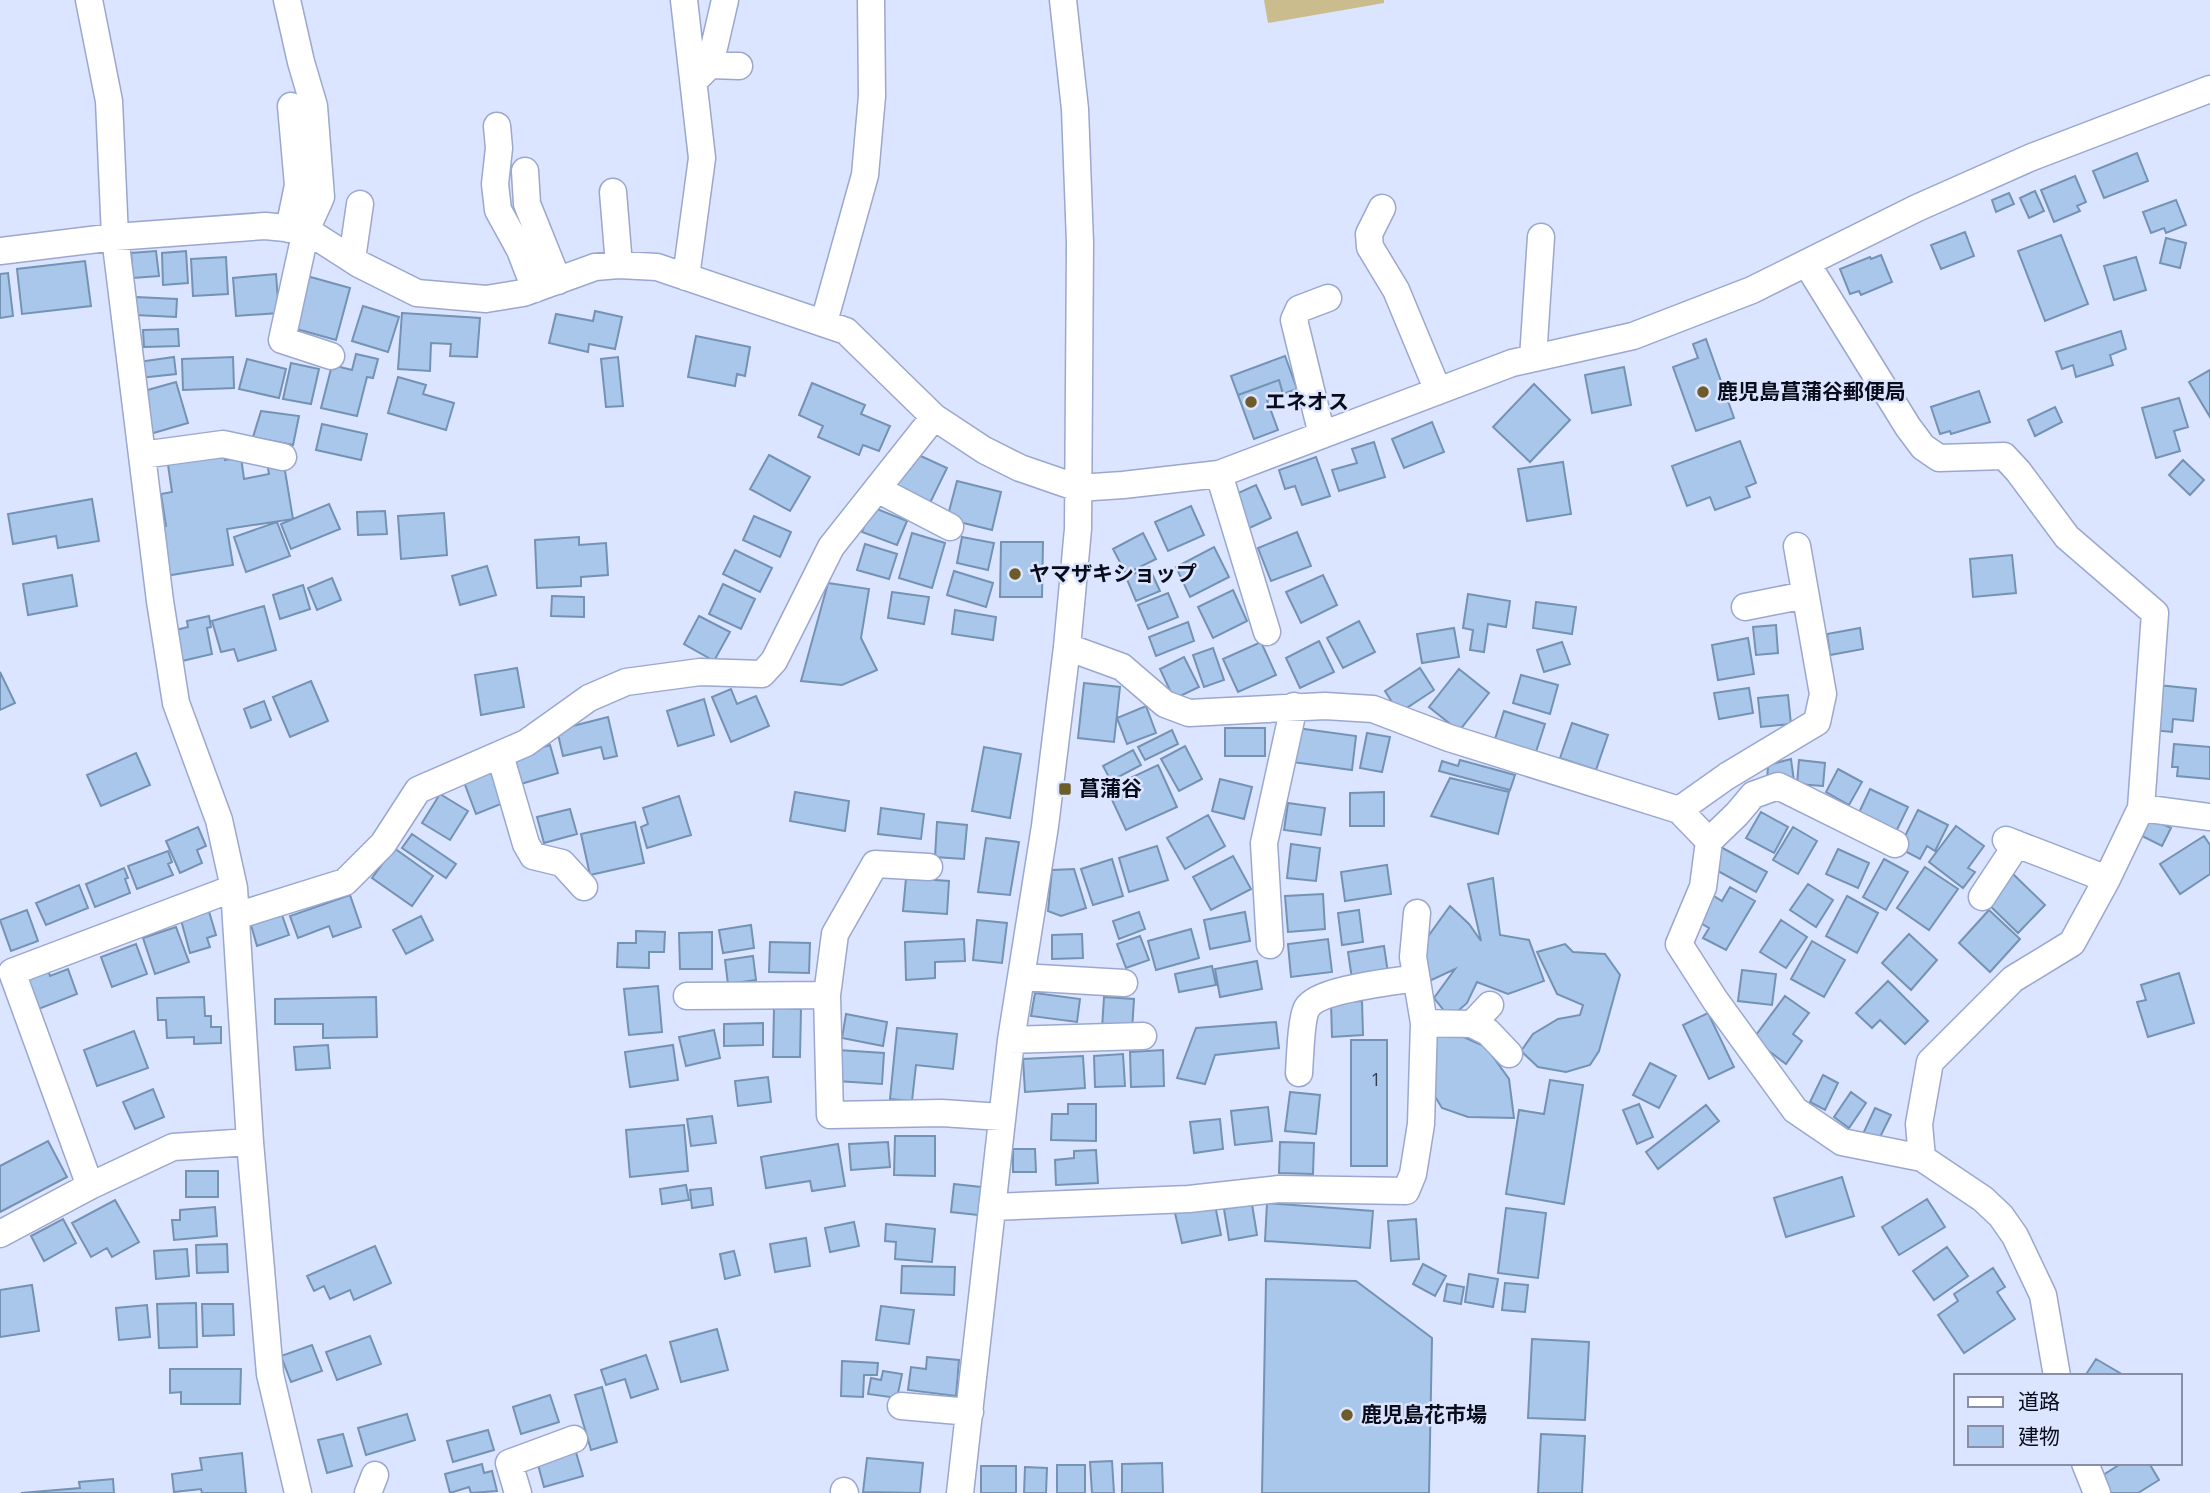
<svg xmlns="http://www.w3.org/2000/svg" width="2210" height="1493" viewBox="0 0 2210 1493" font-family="'Open Sans','Noto Sans JP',sans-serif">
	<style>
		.green { fill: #cbbc8e }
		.building { fill: #a8c7eb; stroke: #7492b4; stroke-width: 2 }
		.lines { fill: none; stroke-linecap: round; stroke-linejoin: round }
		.minor-casing { stroke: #9aa7cf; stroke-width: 29 }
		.minor { stroke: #fff; stroke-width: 26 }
		.poi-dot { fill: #6d5c2a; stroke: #dce5ff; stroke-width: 2.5 }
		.labels { text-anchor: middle; stroke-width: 5; stroke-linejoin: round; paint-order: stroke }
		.number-label { font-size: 18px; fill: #313c4f }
		.poi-label { font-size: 21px; font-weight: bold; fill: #090d1b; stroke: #dce5ff; text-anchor: start }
	</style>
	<rect width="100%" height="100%" fill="#dce5ff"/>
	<path class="green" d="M1264,0H1384V3L1268,23Z"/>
	<path class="building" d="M2137,153L2148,181L2104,198L2093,171Z
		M2075,176L2086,202L2077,206L2080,211L2054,222L2041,190Z
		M2035,191L2044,211L2029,218L2020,198Z
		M2009,193L2014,204L1996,212L1992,200Z
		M2176,200L2186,225L2166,233L2164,228L2151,233L2143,212Z
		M1965,232L1974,256L1941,269L1931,245Z
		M2061,235L2088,304L2045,321L2018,251Z
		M2166,238L2186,243L2180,268L2160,263Z
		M156,251L159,276L133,278L131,253Z
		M186,251L188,283L163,285L162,253Z
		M1881,255L1892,282L1861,295L1859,291L1850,294L1840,269L1870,257L1871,259Z
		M226,257L228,294L193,296L191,259Z
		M2136,257L2146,290L2114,300L2104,266Z
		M85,261L91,306L22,314L17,269Z
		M8,273L13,316L0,318V274Z
		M276,274L279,313L236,316L233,278Z
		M307,276L350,288L336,340L293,328Z
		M136,297L177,299L176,317L135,315Z
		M363,306L399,317L388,352L352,341Z
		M595,311L622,317L615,349L589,344L588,352L549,343L556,314L593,321Z
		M402,313L480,318L477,357L450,356L451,344L431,343L430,371L398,369Z
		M178,329L179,346L144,347L143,330Z
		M2121,331L2126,349L2110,355L2113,365L2076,377L2073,365L2062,369L2056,352Z
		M696,336L750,347L745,376L737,374L735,386L688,377Z
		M1706,339L1734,418L1696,431L1673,367L1698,358L1693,344Z
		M356,354L378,359L373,378L367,377L357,416L321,408L332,365L352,370Z
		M1285,356L1297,389L1283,394L1279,380L1238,395L1231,376Z
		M174,357L176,374L140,378L138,362Z
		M233,357L234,388L183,390L182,359Z
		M618,357L623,406L606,407L601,359Z
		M247,359L286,369L279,398L239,389Z
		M291,363L319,369L311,404L283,399Z
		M1624,367L1631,405L1592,413L1585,375Z
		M2210,370V417L2189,382Z
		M398,377L426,385L423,394L454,403L446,430L388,413Z
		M1279,380L1283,394L1267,400L1278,430L1254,439L1238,395Z
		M176,382L188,423L150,434L137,393Z
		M812,383L865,405L861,414L890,426L879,451L863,445L859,455L818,437L823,426L799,415Z
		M1534,384L1570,420L1530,462L1493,427Z
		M1979,391L1990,422L1951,434L1950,431L1940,434L1931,407Z
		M2179,398L2188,427L2174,431L2180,451L2156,458L2142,408Z
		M2055,407L2062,422L2035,436L2028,420Z
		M261,411L299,416L293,445L253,437Z
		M1432,422L1444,452L1404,468L1392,439Z
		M322,424L367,434L361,460L316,450Z
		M1740,441L1756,483L1746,487L1750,497L1715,510L1710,497L1687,506L1672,466Z
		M1374,442L1385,477L1339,491L1332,470L1357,463L1352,449Z
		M223,449L225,460L241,457L244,479L269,474L268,468L284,465L293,519L227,529L233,565L165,576L157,528L166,526L161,494L172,492L167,458Z
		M912,452L947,468L930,503L895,487Z
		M769,455L810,477L790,511L750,489Z
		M1316,457L1330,496L1302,505L1295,486L1285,489L1279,470Z
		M2183,460L2204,480L2190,495L2169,475Z
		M1563,462L1571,514L1527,521L1518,469Z
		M957,481L1001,492L992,530L947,519Z
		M1256,485L1271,518L1243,531L1227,498Z
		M92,499L99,541L58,548L56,536L13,544L8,514Z
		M329,504L340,529L291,549L281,524Z
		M1191,506L1204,535L1168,551L1155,522Z
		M872,507L907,521L897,545L862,532Z
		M385,511L387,534L358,535L357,512Z
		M444,513L447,555L401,559L398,516Z
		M754,516L791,532L780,557L743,540Z
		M277,522L290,556L246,572L234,537Z
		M1297,532L1311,566L1271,581L1258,548Z
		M912,533L945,543L932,588L899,578Z
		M1143,533L1156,559L1126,574L1113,549Z
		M579,537V545L606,543L608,575L581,577V586L537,588L535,540Z
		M962,537L994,543L988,570L957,563Z
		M1001,542H1043L1042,597H1000Z
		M865,544L897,554L889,579L857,570Z
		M1214,547L1229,577L1190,597L1176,567Z
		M735,550L772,568L760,592L723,574Z
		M2012,555L2016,593L1973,597L1970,559Z
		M487,566L496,595L460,605L452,576Z
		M1149,567L1160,591L1136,601L1126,577Z
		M954,571L993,583L986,607L947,595Z
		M72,575L77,606L28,615L23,584Z
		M1323,575L1337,605L1301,623L1286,592Z
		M332,578L341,600L317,610L308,588Z
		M828,583L869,589L861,638L877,670L842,685L801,681Z
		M723,584L755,599L741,629L709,614Z
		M303,585L310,609L280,619L273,595Z
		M1233,590L1247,621L1213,638L1198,607Z
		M892,592L929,597L924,624L888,618Z
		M1168,593L1178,617L1148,629L1138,605Z
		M1468,594L1510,601L1506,627L1488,624L1484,652L1470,650L1473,630L1463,628Z
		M552,596L584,597V617L551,616Z
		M1536,602L1576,607L1572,634L1533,628Z
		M264,606L276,650L238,661L234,649L221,652L212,621Z
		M955,610L996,617L993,640L952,634Z
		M209,616L211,627L207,628L212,654L182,661L176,630L188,627L187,621Z
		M699,616L730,632L714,661L684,644Z
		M1359,621L1375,652L1343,668L1327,638Z
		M1188,622L1194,641L1156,656L1149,637Z
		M1776,625L1778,653L1756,655L1753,627Z
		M1454,628L1459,657L1422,663L1417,634Z
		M1860,628L1863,649L1830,655L1827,634Z
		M1748,638L1754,674L1718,680L1712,645Z
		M1319,641L1334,672L1300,688L1286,658Z
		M1261,642L1276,675L1238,692L1223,659Z
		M1562,642L1570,664L1544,672L1537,650Z
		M1213,648L1224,680L1204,687L1193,655Z
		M1184,657L1199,687L1174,699L1160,669Z
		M517,668L524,707L481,715L475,675Z
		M1420,668L1434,690L1399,713L1385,691Z
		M1459,669L1489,693L1459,731L1429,707Z
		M0,672L15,703L0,710Z
		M1521,675L1558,685L1550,714L1513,703Z
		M311,681L328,721L290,737L273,697Z
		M1084,683L1120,687L1114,742L1078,738Z
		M2158,685L2196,689L2193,721L2173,719L2172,732L2153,730Z
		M1749,688L1753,713L1719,719L1714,693Z
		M731,689L737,704L756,696L769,726L731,742L712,697Z
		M1788,695L1791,724L1761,727L1758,698Z
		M704,699L714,735L678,746L667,711Z
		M264,701L271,720L251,728L244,709Z
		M1146,706L1156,733L1127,744L1117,718Z
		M1504,711L1545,724L1535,755L1494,742Z
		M608,717L617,756L604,759L601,747L563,756L557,730Z
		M1572,723L1608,735L1596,770L1560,758Z
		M1225,728H1265V756H1225Z
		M1297,728L1356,736L1352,770L1292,762Z
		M1172,730L1178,744L1145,760L1138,747Z
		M1367,733L1390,737L1382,772L1360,768Z
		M2174,744L2210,747V779L2177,776L2178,767H2172Z
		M550,745L558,773L521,784L513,756Z
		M1185,746L1202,779L1179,791L1161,759Z
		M984,747L1021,754L1010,818L972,811Z
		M1133,750L1141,765L1111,781L1103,766Z
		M136,753L150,785L101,806L87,775Z
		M1791,759L1794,781L1767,782L1768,765Z
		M1460,760L1515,775L1510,790L1439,771L1442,761L1458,766Z
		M1799,760L1825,763L1823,786L1797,784Z
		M1158,765L1177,807L1126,830L1107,789Z
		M1838,769L1862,782L1849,805L1826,792Z
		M494,771L506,802L476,814L464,782Z
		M1450,778L1509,792L1498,834L1431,816Z
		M1220,779L1252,787L1244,819L1212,811Z
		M1870,789L1908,807L1893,838L1855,821Z
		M795,792L849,801L845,831L790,821Z
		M1384,792V826H1350V793Z
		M440,794L468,811L450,840L422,823Z
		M679,796L691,835L647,848L641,827L648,824L643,808Z
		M1288,803L1325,808L1321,835L1284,830Z
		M881,808L924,814L921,839L878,834Z
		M570,809L577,834L544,843L537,817Z
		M1918,810L1948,825L1935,851L1927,846L1920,859L1899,848Z
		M1761,812L1788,827L1774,853L1746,838Z
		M1208,815L1225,846L1185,869L1167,838Z
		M2150,818L2171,828L2162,846L2142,836Z
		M635,822L644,863L590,875L581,834Z
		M937,822L967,825L964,859L935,857Z
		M1956,826L1984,846L1968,868L1975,872L1963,888L1929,862Z
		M198,827L206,846L197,850L202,863L180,873L166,841Z
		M1793,827L1817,841L1798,874L1773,860Z
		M412,834L456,864L446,878L402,848Z
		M2204,836L2210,845V874L2180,894L2160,864Z
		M986,838L1019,842L1010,895L978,892Z
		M1291,844L1320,848L1316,881L1287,878Z
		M1717,845L1767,872L1756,892L1707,865Z
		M1157,846L1168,880L1129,892L1119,858Z
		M394,848L433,876L412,906L372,878Z
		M1838,849L1869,863L1858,888L1826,874Z
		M168,851L172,862L168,864L173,875L137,889L128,866Z
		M1233,856L1251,889L1211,910L1193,877Z
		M1112,859L1123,896L1093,905L1081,869Z
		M1884,859L1908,872L1886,910L1863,897Z
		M1387,865L1391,894L1345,901L1341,872Z
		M1925,867L1958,889L1929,930L1897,908Z
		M124,868L128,878L125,879L130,893L95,907L86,884Z
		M1074,869L1086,908L1061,916L1048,911L1052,870Z
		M2013,874L2045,905L2018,933L1985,901Z
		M906,878L949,881L947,914L903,911Z
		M1493,878L1500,935L1529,940L1544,981L1508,994L1477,982L1467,1003L1450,1018L1434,998L1455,969L1427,982L1421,964L1427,938L1450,906L1469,924L1481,941L1468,884Z
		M1808,884L1833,900L1816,927L1790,910Z
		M79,885L88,908L46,925L36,903Z
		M1730,887L1755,901L1726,950L1703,938L1709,928L1697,921L1712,895L1722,901Z
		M1323,894L1325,929L1288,932L1285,896Z
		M350,895L361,927L333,937L329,926L298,938L290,916Z
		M1847,896L1878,913L1857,953L1826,936Z
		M208,908L216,935L207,938L210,947L190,953L181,920Z
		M27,910L38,941L11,951L0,920Z
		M1359,910L1363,942L1342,945L1338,913Z
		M1989,910L2020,939L1990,972L1959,943Z
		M1139,912L1145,929L1119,939L1113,921Z
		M1245,912L1250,941L1210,949L1204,920Z
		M282,915L289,935L257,946L251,925Z
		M421,916L433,940L406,954L393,930Z
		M977,920L1007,923L1002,963L973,960Z
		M1781,920L1807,937L1786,968L1760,952Z
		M751,925L754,948L723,953L719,930Z
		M176,927L189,962L155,974L143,938Z
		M1191,929L1199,958L1156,970L1148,941Z
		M636,931L665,932L664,952H649V968L617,967L618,943H636Z
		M712,932V969H680L679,933Z
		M1082,934L1083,958L1052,959V935Z
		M1909,934L1937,960L1911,990L1882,963Z
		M1140,936L1149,960L1126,968L1117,944Z
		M964,939L965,961L935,962V978L906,980L905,942Z
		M1328,939L1332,972L1291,977L1288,944Z
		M1812,941L1845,960L1824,997L1791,979Z
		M770,942L810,943L809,973L769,972Z
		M136,944L147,974L112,987L101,957Z
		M1565,944L1573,952L1605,954L1620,975L1599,1051L1590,1065L1566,1072L1538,1067L1521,1051L1533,1034L1558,1019L1580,1015L1583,1005L1557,994L1537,952Z
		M1384,946L1388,973L1352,979L1348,952Z
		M753,956L756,980L728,984L725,960Z
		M1257,961L1262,989L1220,997L1215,969Z
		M1212,966L1216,985L1179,992L1175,974Z
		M47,967L50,976L68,969L77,994L36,1010L23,976Z
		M1742,970L1776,974L1772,1005L1738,1001Z
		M2179,973L2194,1023L2148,1037L2137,1002L2146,1000L2141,985Z
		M1888,981L1928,1021L1905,1044L1880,1020L1872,1028L1856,1013Z
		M658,986L662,1032L629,1035L624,989Z
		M1035,993L1080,999L1077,1022L1031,1016Z
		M1785,996L1809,1013L1793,1034L1802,1041L1786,1064L1753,1039Z
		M204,997L205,1016H211V1027H221V1043L194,1044V1037L167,1038L166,1020H158L157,998Z
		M376,997L377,1037L323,1038V1024H275V999Z
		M1104,997L1134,999L1132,1031L1102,1029Z
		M1362,1001L1363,1035L1332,1037L1331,1003Z
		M774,1008L801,1009L800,1057H773Z
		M1708,1013L1734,1067L1709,1079L1683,1025Z
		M846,1014L887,1022L883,1046L842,1038Z
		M1276,1022L1279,1048L1215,1055L1205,1084L1177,1078L1196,1028Z
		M763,1023V1045L724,1046V1024Z
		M897,1028L957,1034L953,1069L916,1065L912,1101L890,1099Z
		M714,1030L720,1058L686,1066L679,1037Z
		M134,1031L148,1068L97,1086L84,1050Z
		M1457,1034L1486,1047L1509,1079L1514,1118L1468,1117L1442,1108L1431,1090V1035Z
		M1351,1040H1387V1166H1351Z
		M328,1045L330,1068L296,1070L294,1047Z
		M673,1045L678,1080L630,1087L625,1052Z
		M838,1050L884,1053L882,1084L837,1081Z
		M1163,1050L1164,1086L1131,1087L1130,1052Z
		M1123,1054L1125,1086L1095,1087L1094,1056Z
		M1083,1056L1085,1088L1025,1092L1023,1059Z
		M1650,1063L1676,1076L1659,1108L1633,1095Z
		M1823,1075L1838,1083L1825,1110L1810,1102Z
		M768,1077L771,1102L738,1106L735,1081Z
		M1550,1080L1583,1085L1564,1204L1506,1194L1519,1110L1544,1114Z
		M153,1089L164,1117L135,1129L123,1102Z
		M1290,1092L1320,1095L1316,1134L1285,1131Z
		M1851,1092L1866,1103L1849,1128L1834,1117Z
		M1068,1104H1096V1141L1051,1140L1052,1114H1068Z
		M1639,1104L1653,1137L1637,1144L1623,1110Z
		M1706,1105L1719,1121L1658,1169L1646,1152Z
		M1268,1107L1272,1141L1235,1145L1231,1111Z
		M1875,1108L1891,1115L1877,1143L1862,1136Z
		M712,1116L716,1143L691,1146L687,1119Z
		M1220,1119L1223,1149L1194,1153L1190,1122Z
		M684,1125L688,1171L630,1177L626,1130Z
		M895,1136H935V1176L894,1175Z
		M48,1141L67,1177L0,1212V1166Z
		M888,1142L890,1167L851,1170L849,1144Z
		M1280,1142L1314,1143L1313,1174L1279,1173Z
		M838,1144L845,1186L812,1191L810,1181L766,1188L761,1157Z
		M1013,1149H1035L1036,1172H1013Z
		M1096,1150L1098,1183L1056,1185L1055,1160L1074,1158V1151Z
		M186,1171H218V1197H186Z
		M1842,1177L1854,1216L1786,1237L1774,1198Z
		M954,1184L990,1188L987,1216L951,1212Z
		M686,1185L689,1200L662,1204L660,1189Z
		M711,1188L713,1205L692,1208L690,1190Z
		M1927,1199L1945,1227L1899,1255L1882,1227Z
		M115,1200L139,1242L112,1257L107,1248L91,1257L72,1223Z
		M1214,1200L1221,1235L1182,1243L1174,1209Z
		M1267,1203L1373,1211L1370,1248L1265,1241Z
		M1252,1204L1257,1235L1229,1240L1224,1209Z
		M215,1207L217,1236L174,1240L172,1220H180V1210Z
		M1506,1208L1546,1213L1538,1278L1498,1273Z
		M63,1219L76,1243L44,1261L31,1236Z
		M1416,1219L1419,1259L1391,1261L1388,1221Z
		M854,1222L859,1246L830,1252L825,1228Z
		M886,1224L935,1229L932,1262L895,1259L896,1242L885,1241Z
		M806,1238L810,1266L775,1272L770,1244Z
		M227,1244L228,1272L197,1273L196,1245Z
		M375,1246L391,1283L354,1300L350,1290L330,1299L324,1286L314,1291L307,1276Z
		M1947,1247L1968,1276L1934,1300L1913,1271Z
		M187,1249L189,1276L156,1279L154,1251Z
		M734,1251L740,1275L725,1279L720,1254Z
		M1423,1264L1446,1276L1435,1296L1413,1284Z
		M902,1266L955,1267L954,1295L901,1293Z
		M1993,1268L2005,1287L1997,1292L2015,1319L1964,1353L1938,1315L1958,1301L1954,1294Z
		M1469,1274L1498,1279L1493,1307L1465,1302Z
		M1266,1279L1356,1281L1432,1338L1429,1493H1262Z
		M1505,1283L1528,1285L1525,1312L1502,1310Z
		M1447,1284L1464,1287L1461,1304L1444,1301Z
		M32,1285L39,1331L0,1337V1290Z
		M196,1303L197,1347L159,1348L157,1304Z
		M202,1304H233L234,1335L203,1336Z
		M147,1305L150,1337L119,1340L116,1308Z
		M881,1306L914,1310L909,1344L876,1340Z
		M717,1329L728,1370L681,1382L670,1342Z
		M370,1336L381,1364L337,1380L326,1352Z
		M1532,1339L1589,1342L1585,1420L1528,1418Z
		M312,1345L322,1371L291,1382L281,1356Z
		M646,1355L658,1389L631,1398L625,1379L606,1385L601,1370Z
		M927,1357L959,1360L956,1396L908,1390L911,1367L926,1369Z
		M2096,1359L2125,1376H2085Z
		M842,1361L878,1363L877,1375H864L863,1397L841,1396Z
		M170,1369H241L240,1404H181V1392L170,1393Z
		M883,1371L902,1374L897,1398L868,1394L871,1378L881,1380Z
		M602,1387L617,1442L591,1450L575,1395Z
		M550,1395L559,1422L521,1434L513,1407Z
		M407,1414L415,1440L366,1455L358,1428Z
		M488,1430L494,1450L453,1462L447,1441Z
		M343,1434L352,1466L327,1473L318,1440Z
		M1541,1434L1585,1436L1582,1493H1538Z
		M575,1449L583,1476L544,1487L537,1461Z
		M242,1453L246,1493H202L201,1489L174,1492L172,1474L202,1470L200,1458Z
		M867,1458L923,1463L920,1493L863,1492Z
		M1112,1461L1114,1493H1092L1090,1462Z
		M1162,1463L1163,1493H1122V1464Z
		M2122,1463H2149L2159,1480L2138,1493H2109L2100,1477Z
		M482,1464L484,1473L492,1471L497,1491L471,1493L469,1487L450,1493L445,1474Z
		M1057,1465H1085V1493H1057Z
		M981,1466H1016V1493H981Z
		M1025,1467L1047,1468L1046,1493H1024Z
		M113,1479L114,1493H21L80,1488L79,1482Z"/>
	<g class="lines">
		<defs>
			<path id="minor" d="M89,0L109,101L115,237L160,601L176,703L219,820L234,888L250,1142L270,1374L298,1493
				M287,0L301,62L314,106L321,197L306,230L282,340L331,356
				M684,0L702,158L686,277
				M710,65L725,0
				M699,76L710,65L739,66
				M497,126L499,148L495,184L498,210L520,250L535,289
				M525,171L527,204L558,281
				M613,192L619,265
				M1382,208L1369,234L1370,247L1396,290L1438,391
				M289,229L298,185L291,106
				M0,251L115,237L265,226L306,230L359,264L417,293L486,299L523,293L595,267L619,265L657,267L846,331L934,417L984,450L1020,468L1078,488L1123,485L1219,474L1512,363L1633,336L1752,290L1917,208L2032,157L2210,89
				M352,259L360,204
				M1807,264L1908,427L1923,447L1939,458L2004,456L2018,471L2067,537L2155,613L2141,808L2107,879L2072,943L2013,979L1930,1062L1919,1124L1922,1158
				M824,322L865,175L872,96L871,0
				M1533,358L1541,237
				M1322,435L1294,320L1299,309L1328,298
				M142,455L223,444L283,457
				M1219,474L1267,632
				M877,489L950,527
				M1745,607L1805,595
				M1067,647L1122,667L1165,704L1189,713L1325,706L1373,709L1449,738L1679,810L1709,841L1703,887L1679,944L1715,1000L1795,1110L1842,1142L1922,1158L1983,1199L2001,1216L2015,1236L2043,1295L2057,1376
				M500,755L526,844L533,856L562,863L584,887
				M2141,808L2210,817
				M1679,810L1727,776L1817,722L1823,694L1797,546
				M2006,840L2107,879
				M1709,841L1737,814L1753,795L1778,786L1895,844
				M1982,897L2017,844
				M236,916L345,882L383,844L418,790L526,743L589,698L626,682L700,672L762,674L774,661L831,547L934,417
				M1270,945L1264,843L1294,706
				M1021,977L1124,983
				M827,995L835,934L875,864L929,867
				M687,996L827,995L830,1115L942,1113L1001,1117
				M1424,1023L1472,1024L1490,1005
				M1472,1024L1488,1032L1509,1054
				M1011,1040L1143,1036
				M1299,1073C1300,1059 1301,1018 1307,1008C1318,989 1393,982 1416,978
				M90,1186L12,972L234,888
				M992,1207L1189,1199L1279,1189L1406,1191L1413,1174L1421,1124L1424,1023L1413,957L1417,913
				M0,1234L90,1186L173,1147L250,1142
				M901,1406L970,1412
				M2085,1463L2097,1493
				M844,1491L845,1493
				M368,1493L375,1475
				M518,1493L509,1463L574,1439
				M960,1493L1011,1040L1045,826L1067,647L1078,529L1080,243L1075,109L1063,0"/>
		</defs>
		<use href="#minor" class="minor-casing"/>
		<use href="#minor" class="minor"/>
	</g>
	<g class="poi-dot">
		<circle cx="1703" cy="392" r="7"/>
		<circle cx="1251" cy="402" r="7"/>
		<circle cx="1015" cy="574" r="7"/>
		<rect x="1058" y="782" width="14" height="14" rx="3.5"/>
		<circle cx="1347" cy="1415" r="7"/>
	</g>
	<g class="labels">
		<g class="number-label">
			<text x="1376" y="1086">1</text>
		</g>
		<g class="poi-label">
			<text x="1717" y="399">鹿児島菖蒲谷郵便局</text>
			<text x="1265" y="409">エネオス</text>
			<text x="1029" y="581">ヤマザキショップ</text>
			<text x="1079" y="796">菖蒲谷</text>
			<text x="1361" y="1422">鹿児島花市場</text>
		</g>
	</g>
	<rect x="1954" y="1374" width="228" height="91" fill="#dce5ff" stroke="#888fa4" stroke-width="2"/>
	<rect x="1968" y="1397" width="35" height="10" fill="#ffffff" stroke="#888fa4" stroke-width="2"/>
	<text x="2018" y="1409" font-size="21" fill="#090d1b">道路</text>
	<rect x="1968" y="1426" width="35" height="21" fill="#a8c7eb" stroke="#888fa4" stroke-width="2"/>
	<text x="2018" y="1444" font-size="21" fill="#090d1b">建物</text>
</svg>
